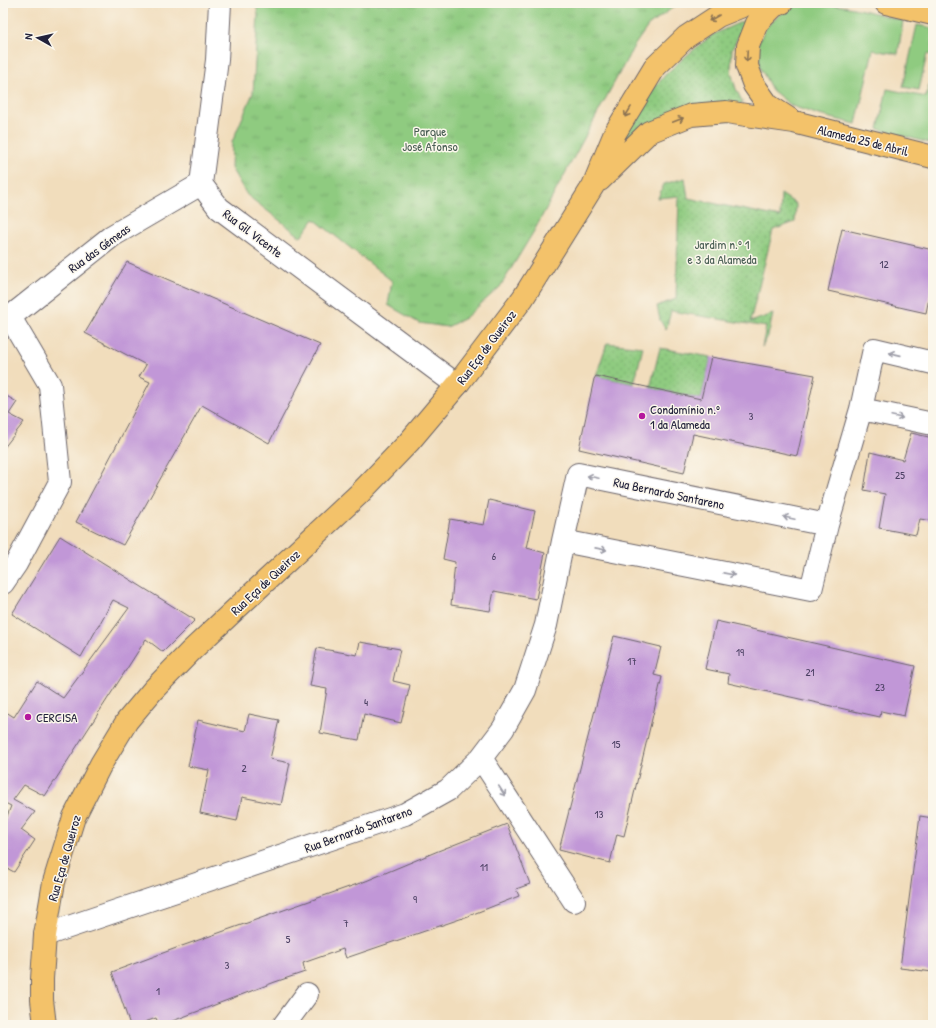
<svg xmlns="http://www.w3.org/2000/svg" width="936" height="1028" viewBox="0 0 936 1028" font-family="'Patrick Hand',sans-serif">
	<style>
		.grass { fill: #8fcb80; stroke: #58765e }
		.park { fill: url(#park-tufts); stroke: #58765e }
		.garden { fill: url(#garden-dots); stroke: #58765e }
		.building { fill: #c197d7 }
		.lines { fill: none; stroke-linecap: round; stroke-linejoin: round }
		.minor-casing { stroke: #6a6368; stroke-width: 24 }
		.major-casing { stroke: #6a6368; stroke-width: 24 }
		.minor { stroke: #fff; stroke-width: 22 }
		.major { stroke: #f3c26a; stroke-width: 22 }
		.oneway { stroke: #8a7252 }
		.oneway2 { stroke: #9c9ca7 }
		.poi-dot { fill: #b5179e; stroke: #fbf7ec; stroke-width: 1.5 }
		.labels { text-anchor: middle; stroke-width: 3; stroke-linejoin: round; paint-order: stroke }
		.number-label { font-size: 11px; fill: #4a3f62 }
		.park-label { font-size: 13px; fill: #485d53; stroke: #fbf7ec }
		.street-label { font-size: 13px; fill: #22223b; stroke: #fbf7ec }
		.poi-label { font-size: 13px; fill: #22223b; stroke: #fbf7ec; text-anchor: start }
	</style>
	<defs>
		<pattern id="park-tufts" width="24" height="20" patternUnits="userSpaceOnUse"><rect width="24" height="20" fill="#8fcb80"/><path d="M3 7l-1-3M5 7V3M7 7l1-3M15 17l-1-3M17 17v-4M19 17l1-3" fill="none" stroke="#7bae70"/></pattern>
		<pattern id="garden-dots" width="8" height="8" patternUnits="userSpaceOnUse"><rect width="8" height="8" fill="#8fcb80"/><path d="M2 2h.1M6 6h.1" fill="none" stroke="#7bae70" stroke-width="1.8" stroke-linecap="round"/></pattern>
	</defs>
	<rect width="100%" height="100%" fill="#fbf7ec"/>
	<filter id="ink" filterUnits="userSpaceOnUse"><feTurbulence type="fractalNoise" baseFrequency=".025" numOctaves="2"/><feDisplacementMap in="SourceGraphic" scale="8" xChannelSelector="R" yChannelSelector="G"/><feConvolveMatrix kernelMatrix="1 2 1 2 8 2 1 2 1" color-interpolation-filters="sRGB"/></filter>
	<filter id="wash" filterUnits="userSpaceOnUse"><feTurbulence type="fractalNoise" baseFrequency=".012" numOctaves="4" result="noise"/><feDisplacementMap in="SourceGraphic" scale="16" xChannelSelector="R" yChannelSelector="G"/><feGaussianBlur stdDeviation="0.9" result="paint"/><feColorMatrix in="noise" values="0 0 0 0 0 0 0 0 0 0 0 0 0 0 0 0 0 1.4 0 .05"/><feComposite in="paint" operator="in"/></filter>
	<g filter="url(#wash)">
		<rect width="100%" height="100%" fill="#f1ddbc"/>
		<path class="grass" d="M809,3C841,3 872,12 903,21L898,54L873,50L856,124L819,115L792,106L772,90L760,67L758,44L766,27L789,7Z
			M917,25L933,28V55L927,54L919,90L903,87Z
			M929,85L933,86V144L878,129L887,89L926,97Z"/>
		<path class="park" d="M256,3H679L648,26L634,46L534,231L500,287L465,318L447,327L419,323L388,305L392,281L314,219L301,237L247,195L231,168L232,142L253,93L258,15Z"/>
		<path class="garden" d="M750,18V22L743,28L732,49L731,70L733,79L736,89L743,103L713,111L614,154L647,97L666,74L685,57L712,35Z
			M685,178L688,198L780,217L781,194L796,204L795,222L773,230L750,322L773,314L768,336L762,347L766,327L671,311L666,330L660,320L657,306L676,299L679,196L658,198L664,184Z
			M607,343L643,347L634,384L596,376Z
			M660,348L711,357L701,399L650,388Z"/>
		<g id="blocks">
			<path class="building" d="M842,229L933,250V278L926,313L828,291Z
				M127,262L320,345L269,443L202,405L123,545L76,522L150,382L139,377L146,365L85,333Z
				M711,357L815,375L797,456L693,434L684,473L579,449L594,379L596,376L701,399Z
				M3,394L17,402L9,414L24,422L3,449Z
				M911,433L933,438V521L920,519L916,535L879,528L885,494L864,490L870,452L903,460Z
				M489,500L535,511L527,548L545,553L536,599L494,591L490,611L451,605L455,562L443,559L450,519L484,525Z
				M60,536L195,620L163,652L146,639L45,796L24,785L13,800L35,812L21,830L35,840L14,872L3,866V827L11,806L3,802V710L14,717L37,681L63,698L129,608L113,600L81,657L12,614Z
				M716,621L915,666L904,716L881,711L880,717L728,683L729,674L705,669Z
				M614,636L661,647L654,675L662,677L624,836L617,834L610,863L559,850Z
				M360,642L400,649L393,681L410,685L401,723L364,714L359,740L320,733L327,689L310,686L317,648L357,655Z
				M249,714L279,720L270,759L290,763L281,805L242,797L237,821L200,813L209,770L188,766L198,720L245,731Z
				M920,816L933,818V972L900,968Z
				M507,824L530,884L516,889L519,896L463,918L346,958L343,949L303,963L305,972L275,982L162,1025H159L156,1018L137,1025H130L112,972L179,947L366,881L438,851Z"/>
		</g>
	</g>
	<g filter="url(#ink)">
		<use href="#blocks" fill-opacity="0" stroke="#6a6368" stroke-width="1"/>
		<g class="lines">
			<defs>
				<path id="minor" d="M220,3L217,60L201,184L219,208L457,385
					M3,320L10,317L112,236L201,184
					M861,409L933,424
					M563,541L811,590L827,525L861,409L874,349L933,363
					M3,583L16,564L60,482L50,385L10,317
					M481,758L574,901
					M45,935L405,814L448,790L481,758L503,729L525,690L546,625L563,541L578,474L827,525
					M284,1025L307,994"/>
				<path id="major" d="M782,3L774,6L757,23L748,46L747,66L754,85L768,105L791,120
					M886,3L933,14
					M600,180L649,132L691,115L726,112L794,122L933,157
					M45,1025L42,1000V979L45,935L54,882L74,817L101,764L127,721L153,690L192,650L360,493L409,442L457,385L523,298L593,186L615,133L655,67L686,37L718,16L750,3"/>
			</defs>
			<use href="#minor" class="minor-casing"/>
			<use href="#major" class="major-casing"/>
			<use href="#minor" class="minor"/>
			<use href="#major" class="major"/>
		</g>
		<defs><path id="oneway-shaft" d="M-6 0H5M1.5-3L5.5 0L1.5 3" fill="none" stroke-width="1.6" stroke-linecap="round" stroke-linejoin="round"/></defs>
		<g class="oneway">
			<use href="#oneway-shaft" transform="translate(714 18) rotate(150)"/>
			<use href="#oneway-shaft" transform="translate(747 56) rotate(93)"/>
			<use href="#oneway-shaft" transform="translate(628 112) rotate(121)"/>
			<use href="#oneway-shaft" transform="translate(678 120) rotate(-21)"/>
		</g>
		<g class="oneway2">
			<use href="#oneway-shaft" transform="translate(895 354) rotate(-167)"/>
			<use href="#oneway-shaft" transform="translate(897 417) rotate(12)"/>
			<use href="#oneway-shaft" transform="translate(593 477) rotate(-168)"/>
			<use href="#oneway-shaft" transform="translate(789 518) rotate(-168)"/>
			<use href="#oneway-shaft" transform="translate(601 549) rotate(11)"/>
			<use href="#oneway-shaft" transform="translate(729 574) rotate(11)"/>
			<use href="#oneway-shaft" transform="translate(502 791) rotate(57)"/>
		</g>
	</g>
	<g class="poi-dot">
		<circle cx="642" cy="416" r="4"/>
		<circle cx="28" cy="717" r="4"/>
	</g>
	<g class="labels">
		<g class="number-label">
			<text x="884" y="268">12</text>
			<text x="751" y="420">3</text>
			<text x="900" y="479">25</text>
			<text x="494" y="560">6</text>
			<text x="740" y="656">19</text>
			<text x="632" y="665">17</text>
			<text x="810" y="676">21</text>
			<text x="880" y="691">23</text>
			<text x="366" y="706">4</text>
			<text x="616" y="748">15</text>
			<text x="244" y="772">2</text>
			<text x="599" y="818">13</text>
			<text x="484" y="871">11</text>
			<text x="415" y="903">9</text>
			<text x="346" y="927">7</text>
			<text x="288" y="943">5</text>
			<text x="227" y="969">3</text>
			<text x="158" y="995">1</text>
		</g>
		<g class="park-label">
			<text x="430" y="136">Parque<tspan x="430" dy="15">José Afonso</tspan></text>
			<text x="722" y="249">Jardim n.º 1<tspan x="722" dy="15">e 3 da Alameda</tspan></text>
		</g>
		<g class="street-label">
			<text transform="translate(863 140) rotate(14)" y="5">Alameda 25 de Abril</text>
			<text transform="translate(253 233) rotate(37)" y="5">Rua Gil Vicente</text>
			<text transform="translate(99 248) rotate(-36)" y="5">Rua das Gémeas</text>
			<text transform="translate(486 347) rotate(-53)" y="5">Rua Eça de Queiroz</text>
			<text transform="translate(669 493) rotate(12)" y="5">Rua Bernardo Santareno</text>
			<text transform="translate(265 582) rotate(-43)" y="5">Rua Eça de Queiroz</text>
			<text transform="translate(358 829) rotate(-20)" y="5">Rua Bernardo Santareno</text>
			<text transform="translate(64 858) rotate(-74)" y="5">Rua Eça de Queiroz</text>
		</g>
		<g class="poi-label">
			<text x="650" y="414">Condomínio n.º<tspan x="650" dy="15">1 da Alameda</tspan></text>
			<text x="36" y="722">CERCISA</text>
		</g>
	</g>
	<rect width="936" height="1028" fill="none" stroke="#fbf7ec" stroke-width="16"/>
	<g transform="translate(38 38) rotate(278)" stroke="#fbf7ec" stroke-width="3" paint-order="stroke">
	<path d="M0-3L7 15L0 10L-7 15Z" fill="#22223b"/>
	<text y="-6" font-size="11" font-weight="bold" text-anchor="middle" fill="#22223b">N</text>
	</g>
</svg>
